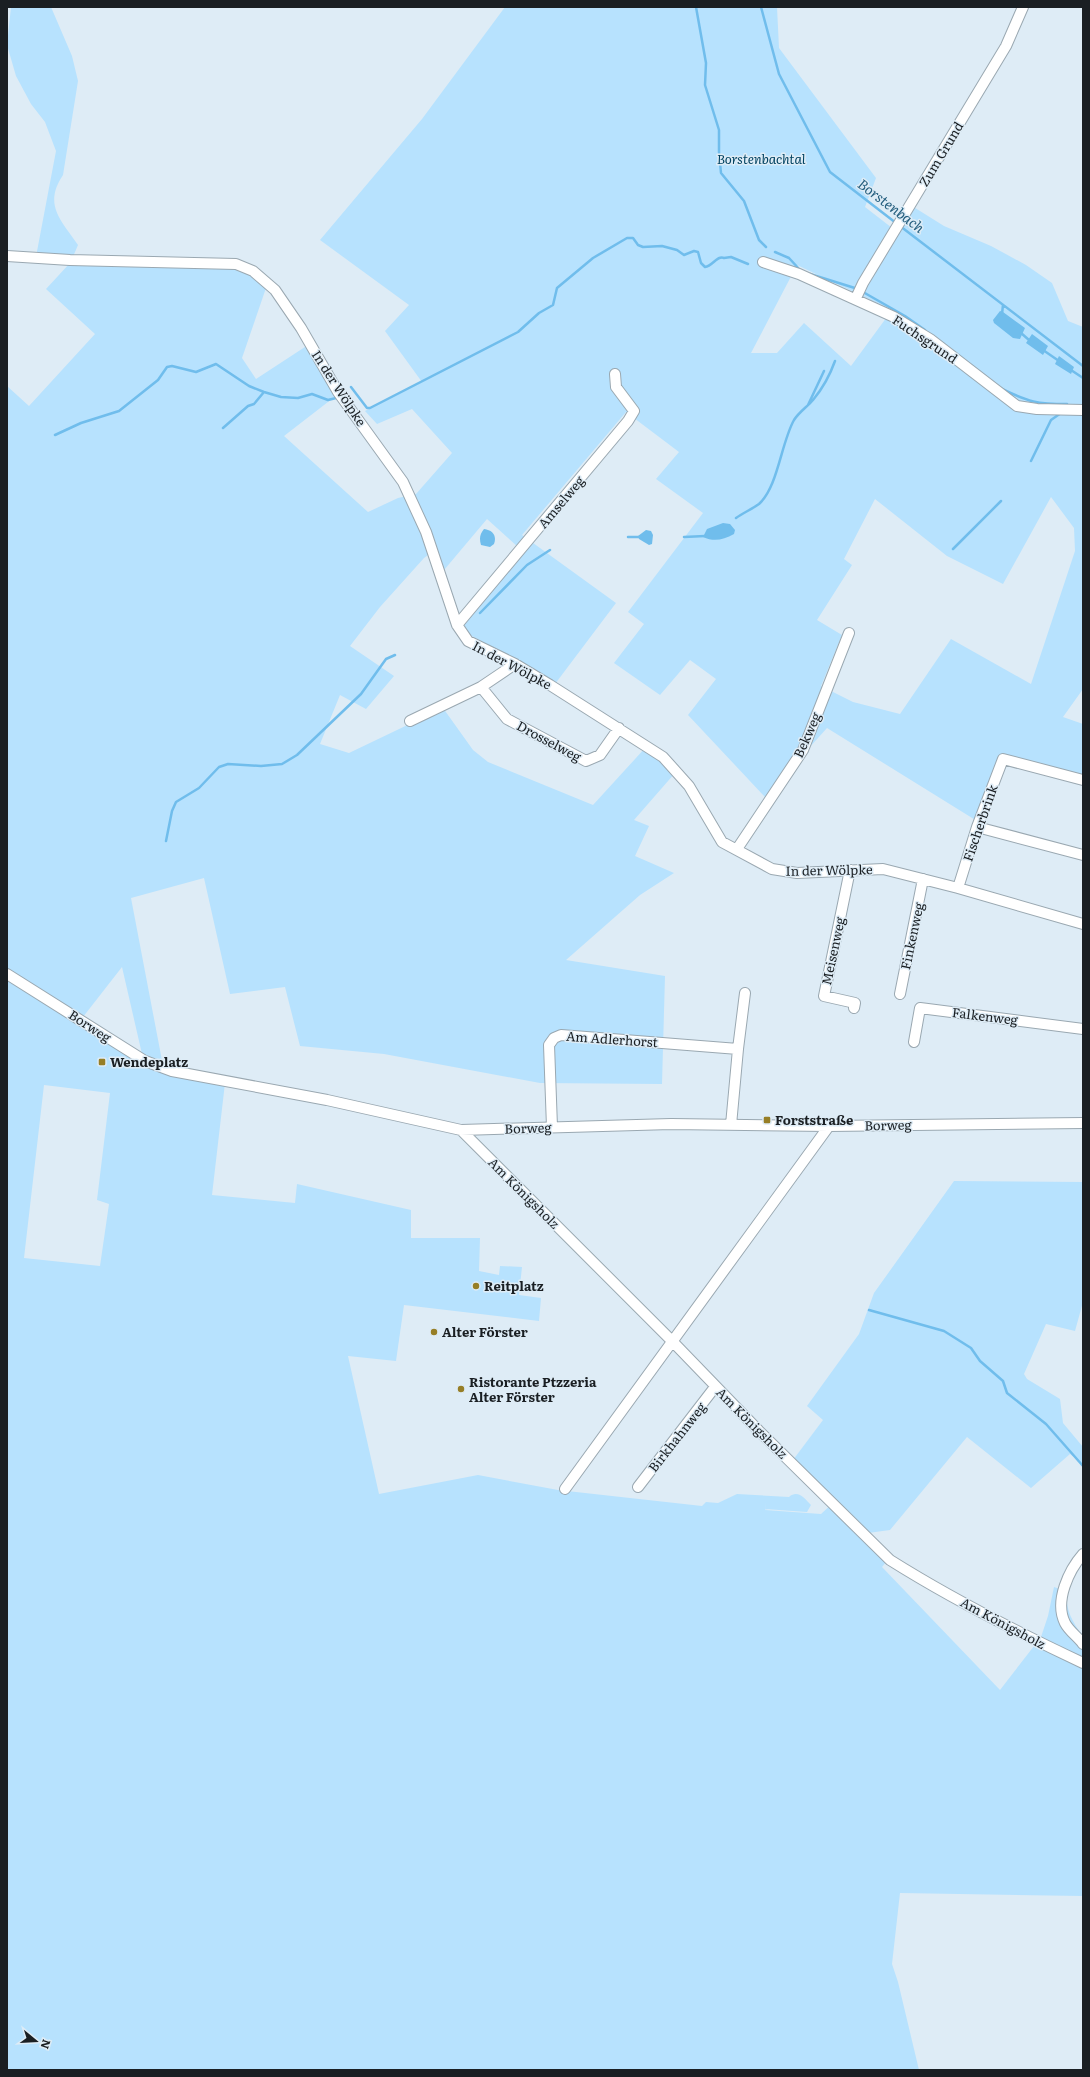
<svg xmlns="http://www.w3.org/2000/svg" width="1090" height="2077" viewBox="0 0 1090 2077" font-family="Literata,serif">
	<style>
		.green { fill: #b7e2fe; fill-rule: evenodd }
		.water { fill: #70bdec }
		.lines { fill: none; stroke-linecap: round; stroke-linejoin: round }
		.stream { stroke: #70bdec; stroke-width: 2.5 }
		.minor-casing { stroke: #9aa8b1; stroke-width: 12 }
		.minor { stroke: #fff; stroke-width: 10 }
		.poi-dot { fill: #967e26; stroke: #deecf6; stroke-width: 1.5 }
		.labels { text-anchor: middle; stroke-width: 3; stroke-linejoin: round; paint-order: stroke }
		.street-label { font-size: 13px; fill: #1a1f23; stroke: #deecf6 }
		.park-label { font-size: 13px; font-style: italic; fill: #004261; stroke: #deecf6 }
		.poi-label { font-size: 13px; font-weight: bold; fill: #1a1f23; stroke: #deecf6; text-anchor: start }
		.water-label { font-size: 14px; font-style: italic; fill: #245e7e; stroke: #deecf6 }
	</style>
	<rect width="100%" height="100%" fill="#deecf6"/>
	<path class="green" d="M11,7H51L72,56L78,81L63,175C43,205 61,220 78,245L72,259L237,260L266,288L242,358L256,379L308,345L337,395L284,436L368,512L398,498L416,494L452,453L412,409L377,424L365,411L422,382L385,331L409,305L320,240L422,119L505,7H777L779,48L876,178L865,207L896,231L912,206L944,226L991,246L1026,265L1052,283L1068,321L1083,327V689L1063,717L1083,724V776L1003,756L977,821L827,728L765,797L688,715L716,679L690,660L660,695L614,663L644,624L628,612L703,513L656,479L679,452L626,412L522,535L616,603L555,684L453,625L518,547L487,519L439,576L432,552L424,558L380,607L350,646L394,676L366,709L340,695L320,744L349,753L443,708L473,750L488,762L593,805L646,747L675,773L634,820L649,826L635,856L674,873L640,895L566,960L665,976L662,1084L540,1083L384,1054L300,1046L285,987L230,994L204,878L131,898L164,1071L225,1083L212,1195L295,1203L297,1184L411,1210V1238H480L479,1271L499,1275L500,1266L522,1267L519,1295L541,1298L539,1321L404,1305L396,1361L348,1356L379,1494L478,1475L558,1490L702,1506L706,1502L718,1503L737,1494L789,1497C798,1489 805,1499 811,1505L807,1512L765,1509L766,1501L765,1510L821,1514L835,1501L793,1460L823,1420L807,1406L859,1334L874,1293L954,1181L1083,1182V1302L1075,1331L1046,1324L1024,1374L1027,1379L1060,1399L1063,1423L1083,1447V1464L1070,1454L1031,1488L967,1437L890,1530L868,1533L891,1556L882,1567L1000,1690L1041,1637L1048,1616L1054,1587L1066,1591C1066,1610 1072,1622 1083,1636V1896L900,1893L892,1964L898,1982L919,2070H7V386L29,406L95,334L46,289L70,263L35,262L56,151L45,122L31,104L16,76L7,45ZM797,265L892,310L851,366L804,323L777,353H751ZM1051,497L1074,528L1075,551L1031,684L951,639L900,714L853,702L821,686L842,635L817,620L852,565L844,559L875,499L947,556L1003,584ZM122,967L142,1054L83,1017ZM44,1085L110,1093L97,1200L109,1204L100,1266L24,1258Z"/>
	<path class="water" d="M1000,311L1003,312L1025,328L1020,339L1013,338L994,323L993,320Z
		M1032,334L1048,346L1043,355L1026,343Z
		M1059,356L1074,367L1071,374L1055,364Z
		M723,523L730,524L735,530L734,534C723,540 714,542 703,537L707,529Z
		M484,529C493,530 497,536 494,544L490,547L481,545C479,538 480,534 484,529Z
		M646,530L651,531L653,535L652,544L649,545L639,539L638,536Z"/>
	<g class="lines">
		<path class="stream" d="M696,7L706,63L705,85L719,130V152L721,173L744,201L759,240L766,247
			M761,7L779,74L830,172L896,223
			M900,226L1083,366
			M775,252L789,258L800,270
			M810,274L858,289
			M863,292L905,316L925,330
			M1002,314L1003,305
			M1021,333L1029,340
			M1043,350L1059,361
			M1071,370L1083,378
			M351,387L367,408H370L518,332L539,313L553,305L557,288L593,258L627,238H633L638,245L643,247L662,246L677,250L684,255L694,251L698,252L701,263L705,267C713,266 717,255 724,258L731,257L748,264
			M1002,389C1029,402 1037,404 1067,404
			M808,405L824,371
			M223,428L248,406L254,404L264,392
			M55,435L81,423L119,411L158,380L167,367L172,366L196,372L216,364L249,386L264,392L281,397L298,398L312,394L328,400L336,398
			M1031,461L1051,420L1061,413
			M736,518C743,513 752,509 759,504C778,487 781,443 794,420C799,412 807,407 813,400C823,388 830,375 835,361
			M628,537H642
			M684,537L705,536
			M953,549L1001,501
			M480,613L527,565L550,550
			M166,841L172,811L176,802L199,788L219,767L228,764L261,766L282,764L297,755L361,694L386,659L395,655
			M869,1310L944,1331L971,1348L980,1361L1003,1381L1007,1393L1046,1424L1083,1466"/>
		<defs>
			<path id="minor" d="M7,256L70,260L236,264L253,271L275,290L301,328L338,392L403,482L426,532L457,625L468,641L515,664L550,685L663,757L689,786L722,842L772,869L797,873L883,869L958,888L1083,924
				M763,262L799,274L894,317L930,339L1017,406L1037,409L1083,410
				M856,298L863,283L1006,46L1023,7
				M457,625L628,421L634,411L616,387L615,374
				M481,687L507,719L586,761L600,755L619,728
				M410,721L481,687L515,664
				M977,827L1083,855
				M737,849L803,750L849,633
				M850,870L824,996L855,1003L854,1008
				M958,888L977,827L1003,759L1083,780
				M7,974L145,1061L172,1071L327,1100L461,1130L671,1124L829,1126L1083,1123
				M900,994L923,879
				M914,1042L920,1008L1083,1029
				M738,1049L745,993
				M552,1127L549,1045L554,1038L561,1035L738,1049L731,1125
				M461,1130L673,1342L759,1431L890,1560C952,1599 1017,1632 1083,1663
				M638,1487L715,1387
				M565,1489L829,1126
				M1083,1554C1069,1570 1054,1601 1065,1623C1069,1631 1078,1637 1083,1644"/>
		</defs>
		<use href="#minor" class="minor-casing"/>
		<use href="#minor" class="minor"/>
	</g>
	<g class="poi-dot">
		<rect x="98" y="1058" width="8" height="8" rx="2"/>
		<rect x="763" y="1116" width="8" height="8" rx="2"/>
		<circle cx="476" cy="1286" r="4"/>
		<circle cx="434" cy="1332" r="4"/>
		<circle cx="461" cy="1389" r="4"/>
	</g>
	<g class="labels">
		<g class="street-label">
			<text transform="translate(941 154) rotate(-59)" y="5">Zum Grund</text>
			<text transform="translate(925 339) rotate(34)" y="5">Fuchsgrund</text>
			<text transform="translate(339 388) rotate(57)" y="5">In der Wölpke</text>
			<text transform="translate(561 502) rotate(-50)" y="5">Amselweg</text>
			<text transform="translate(512 665) rotate(28)" y="5">In der Wölpke</text>
			<text transform="translate(807 735) rotate(-66)" y="5">Bekweg</text>
			<text transform="translate(549 741) rotate(28)" y="5">Drosselweg</text>
			<text transform="translate(980 823) rotate(-71)" y="5">Fischerbrink</text>
			<text transform="translate(829 870) rotate(-1)" y="5">In der Wölpke</text>
			<text transform="translate(912 936) rotate(-78)" y="5">Finkenweg</text>
			<text transform="translate(833 951) rotate(-78)" y="5">Meisenweg</text>
			<text transform="translate(985 1016) rotate(7)" y="5">Falkenweg</text>
			<text transform="translate(90 1026) rotate(33)" y="5">Borweg</text>
			<text transform="translate(612 1039) rotate(4)" y="5">Am Adlerhorst</text>
			<text transform="translate(888 1125) rotate(-1)" y="5">Borweg</text>
			<text transform="translate(528 1128) rotate(-2)" y="5">Borweg</text>
			<text transform="translate(524 1193) rotate(45)" y="5">Am Königsholz</text>
			<text transform="translate(752 1423) rotate(45)" y="5">Am Königsholz</text>
			<text transform="translate(677 1437) rotate(-52)" y="5">Birkhahnweg</text>
			<text transform="translate(1003 1623) rotate(28)" y="5">Am Königsholz</text>
		</g>
		<g class="park-label">
			<text x="761" y="164">Borstenbachtal</text>
		</g>
		<g class="poi-label">
			<text x="110" y="1067">Wendeplatz</text>
			<text x="775" y="1125">Forststraße</text>
			<text x="484" y="1291">Reitplatz</text>
			<text x="442" y="1337">Alter Förster</text>
			<text x="469" y="1387">Ristorante Ptzzeria<tspan x="469" dy="15">Alter Förster</tspan></text>
		</g>
		<g class="water-label">
			<text transform="translate(891 206) rotate(37)" y="5">Borstenbach</text>
		</g>
	</g>
	<rect width="1090" height="2077" fill="none" stroke="#1a1f23" stroke-width="16"/>
	<g transform="translate(36 2041) rotate(108)" stroke="#deecf6" stroke-width="3" paint-order="stroke">
	<path d="M0-3L7 15L0 10L-7 15Z" fill="#1a1f23"/>
	<text y="-6" font-size="11" font-weight="bold" text-anchor="middle" fill="#1a1f23">N</text>
	</g>
</svg>
